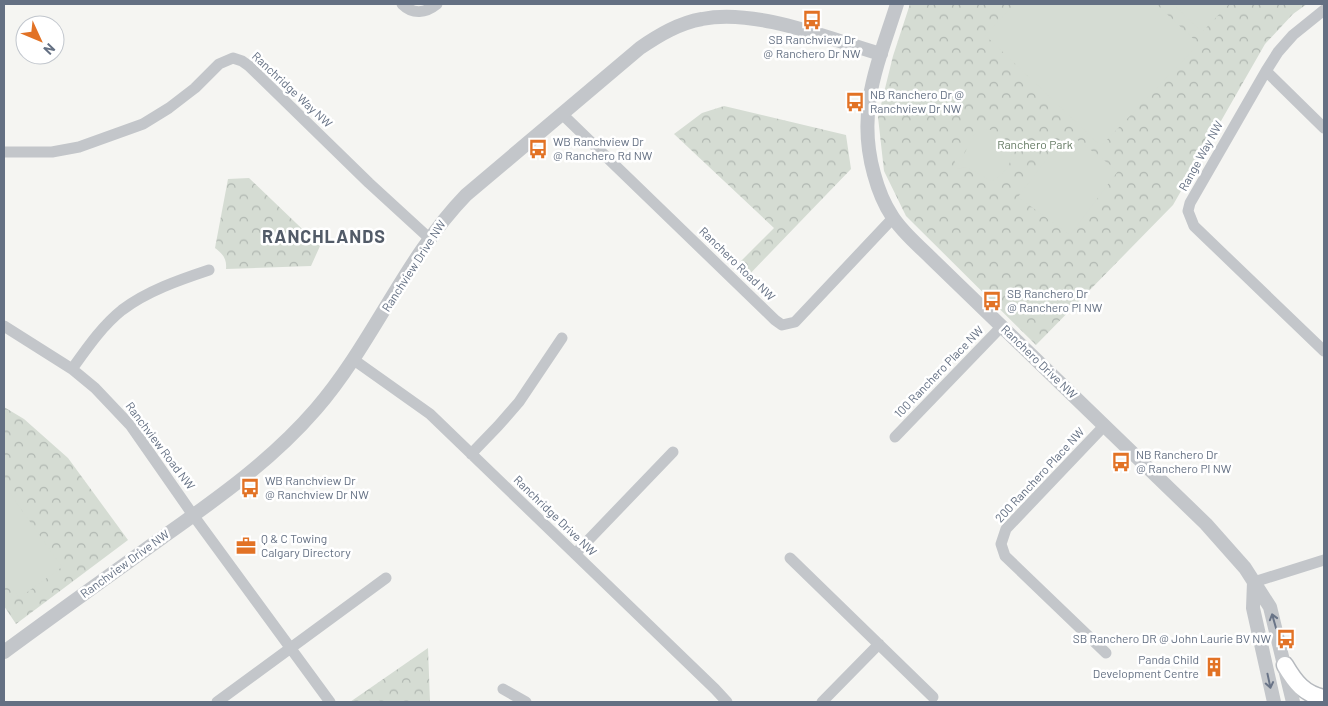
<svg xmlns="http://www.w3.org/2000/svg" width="1328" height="706" viewBox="0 0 1328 706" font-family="Barlow,sans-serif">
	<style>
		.forest { fill: url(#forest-crowns) }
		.garden { fill: #d5dcd3 }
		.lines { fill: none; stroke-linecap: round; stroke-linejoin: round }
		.secondary-casing { stroke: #b5b9be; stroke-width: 19 }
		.minor { stroke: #c3c6ca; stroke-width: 11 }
		.tertiary { stroke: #c3c6ca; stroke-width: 14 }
		.secondary { stroke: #fff; stroke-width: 16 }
		.oneway { stroke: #697487 }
		.labels { text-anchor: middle; stroke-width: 5; stroke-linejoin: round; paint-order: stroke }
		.poi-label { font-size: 12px; fill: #647083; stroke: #fff; text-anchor: start }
		.street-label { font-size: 12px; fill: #647083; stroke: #fff }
		.park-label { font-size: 12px; fill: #647a63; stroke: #fff }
		.district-label { font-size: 18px; font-weight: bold; letter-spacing: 1px; fill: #525b68; stroke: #fff }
	</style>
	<defs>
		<pattern id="forest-crowns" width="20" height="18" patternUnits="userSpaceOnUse" patternTransform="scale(1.25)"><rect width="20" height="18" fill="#d5dcd3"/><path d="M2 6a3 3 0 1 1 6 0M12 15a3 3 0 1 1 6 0" fill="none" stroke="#b0b7b1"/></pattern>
	</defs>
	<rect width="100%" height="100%" fill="#f5f5f2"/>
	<path class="forest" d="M910,4H1307L1293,14L1265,44L1173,205L1036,345L906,216L884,171L878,117L893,56Z
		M724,106L846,135L851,169L745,279L734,268L774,228L674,134L702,113Z
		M249,178L320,246L311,266L226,269C227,259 223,254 215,248L228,179Z
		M4,407L24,419L68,458L128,540L16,624L4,606Z
		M428,648L430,702H350Z"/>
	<path class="garden" d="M1015,4H1156L1199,44L1101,146L985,35Z
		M1173,4H1229L1202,32Z
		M987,129C1005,132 1019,150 1007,168C1003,174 998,177 992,181L966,167L957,169L954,159L963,156L977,130Z
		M1067,132L1118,171L1070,235L1018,197Z
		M4,485L62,567L19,598L4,576Z"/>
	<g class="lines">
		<defs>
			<path id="secondary" d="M1285,665C1295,682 1304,694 1324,698"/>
		</defs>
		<use href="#secondary" class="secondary-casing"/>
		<path class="minor" d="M402,4C413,15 426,13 437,4
			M1324,10L1293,35L1278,52L1266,71L1190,203L1188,211L1194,226L1324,351
			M1266,71L1324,128
			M562,114L775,320L782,325L795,322L893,218
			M4,152H52L79,147L143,124L169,108L195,88L219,64L233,58L242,61L249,66L369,183L429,238
			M4,326L72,369L95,388L131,426L193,515L330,702
			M354,360L430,414L715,689L727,702
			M72,369C87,348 102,326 122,310C147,291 179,280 209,270
			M1105,425L1006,529L1001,544L1005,556L1106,653
			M895,437L1002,326
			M471,454L498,426L519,402L562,338
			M575,554L673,452
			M790,558L933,697
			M1254,582L1324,560
			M503,689L526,702
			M217,702L386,578
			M822,702L879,644"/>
		<path class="tertiary" d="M897,4C878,64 856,110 874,174C878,189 884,204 892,216C902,232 918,245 931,258L1206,524L1245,568L1270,607L1293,702
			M1254,582L1253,608L1274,702
			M4,652C57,613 110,575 163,537C218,498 272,460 316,409C373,343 405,258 466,195L640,48C659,35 679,23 702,19C756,8 829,39 881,54"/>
		<use href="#secondary" class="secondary"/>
	</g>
	<defs><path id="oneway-shaft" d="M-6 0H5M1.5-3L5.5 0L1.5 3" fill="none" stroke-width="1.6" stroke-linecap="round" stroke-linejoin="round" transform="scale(1.25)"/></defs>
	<g class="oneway">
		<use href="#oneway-shaft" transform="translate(1274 621) rotate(-106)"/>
		<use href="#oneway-shaft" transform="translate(1269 681) rotate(78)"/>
	</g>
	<defs>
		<symbol id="bus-bare" viewBox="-9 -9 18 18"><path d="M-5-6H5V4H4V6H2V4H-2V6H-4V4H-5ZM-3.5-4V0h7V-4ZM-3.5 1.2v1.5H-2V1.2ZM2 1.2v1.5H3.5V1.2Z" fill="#e27225" stroke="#fff" stroke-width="2.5" paint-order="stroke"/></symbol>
		<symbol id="office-bare" viewBox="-9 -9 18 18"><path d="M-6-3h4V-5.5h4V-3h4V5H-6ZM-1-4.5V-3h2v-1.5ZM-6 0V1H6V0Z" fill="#e27225" stroke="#fff" stroke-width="2.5" paint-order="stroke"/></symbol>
		<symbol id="building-bare" viewBox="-9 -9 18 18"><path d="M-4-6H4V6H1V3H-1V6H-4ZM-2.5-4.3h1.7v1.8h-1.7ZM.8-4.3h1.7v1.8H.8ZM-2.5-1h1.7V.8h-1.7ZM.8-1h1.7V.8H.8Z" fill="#e27225" stroke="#fff" stroke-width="2.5" paint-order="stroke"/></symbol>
	</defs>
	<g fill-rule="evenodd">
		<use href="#bus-bare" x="798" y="6" width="28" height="28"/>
		<use href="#bus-bare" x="841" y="88" width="28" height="28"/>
		<use href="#bus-bare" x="524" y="135" width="28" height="28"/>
		<use href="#bus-bare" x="978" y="287" width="28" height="28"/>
		<use href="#bus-bare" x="1107" y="448" width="28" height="28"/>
		<use href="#bus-bare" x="236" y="474" width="28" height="28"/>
		<use href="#office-bare" x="232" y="532" width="28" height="28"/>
		<use href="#bus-bare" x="1272" y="625" width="28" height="28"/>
		<use href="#building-bare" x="1200" y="653" width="28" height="28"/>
	</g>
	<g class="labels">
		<g class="poi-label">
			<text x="812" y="44" text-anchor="middle">SB Ranchview Dr<tspan x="812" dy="14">@ Ranchero Dr NW</tspan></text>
			<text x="870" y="99">NB Ranchero Dr @<tspan x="870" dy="14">Ranchview Dr NW</tspan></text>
			<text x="553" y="146">WB Ranchview Dr<tspan x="553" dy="14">@ Ranchero Rd NW</tspan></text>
			<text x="1007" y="298">SB Ranchero Dr<tspan x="1007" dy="14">@ Ranchero Pl NW</tspan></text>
			<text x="1136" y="459">NB Ranchero Dr<tspan x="1136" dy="14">@ Ranchero Pl NW</tspan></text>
			<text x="265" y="485">WB Ranchview Dr<tspan x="265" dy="14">@ Ranchview Dr NW</tspan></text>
			<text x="261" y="543">Q &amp; C Towing<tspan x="261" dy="14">Calgary Directory</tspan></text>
			<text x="1271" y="643" text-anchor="end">SB Ranchero DR @ John Laurie BV NW</text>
			<text x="1199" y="664" text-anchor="end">Panda Child<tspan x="1199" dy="14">Development Centre</tspan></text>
		</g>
		<g class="street-label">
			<text transform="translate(292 90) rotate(43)" y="4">Ranchridge Way NW</text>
			<text transform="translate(1201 156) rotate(-61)" y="4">Range Way NW</text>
			<text transform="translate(737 264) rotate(44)" y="4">Ranchero Road NW</text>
			<text transform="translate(414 266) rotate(-57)" y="4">Ranchview Drive NW</text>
			<text transform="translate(1039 362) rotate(44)" y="4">Ranchero Drive NW</text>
			<text transform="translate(939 372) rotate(-46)" y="4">100 Ranchero Place NW</text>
			<text transform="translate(160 446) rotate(53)" y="4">Ranchview Road NW</text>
			<text transform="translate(1040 475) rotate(-47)" y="4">200 Ranchero Place NW</text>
			<text transform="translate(555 516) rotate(44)" y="4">Ranchridge Drive NW</text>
			<text transform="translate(125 564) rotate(-36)" y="4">Ranchview Drive NW</text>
		</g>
		<g class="park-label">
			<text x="1035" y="149">Ranchero Park</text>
		</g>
		<g class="district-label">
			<text x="324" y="243">RANCHLANDS</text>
		</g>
	</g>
	<rect width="1328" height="706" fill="none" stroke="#647083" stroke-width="10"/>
	<g transform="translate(40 40) rotate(134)"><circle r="24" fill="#ffffff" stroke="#c1c6cd"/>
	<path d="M0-4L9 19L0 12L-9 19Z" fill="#e27225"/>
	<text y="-8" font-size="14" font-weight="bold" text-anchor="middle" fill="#647083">N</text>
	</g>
</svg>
